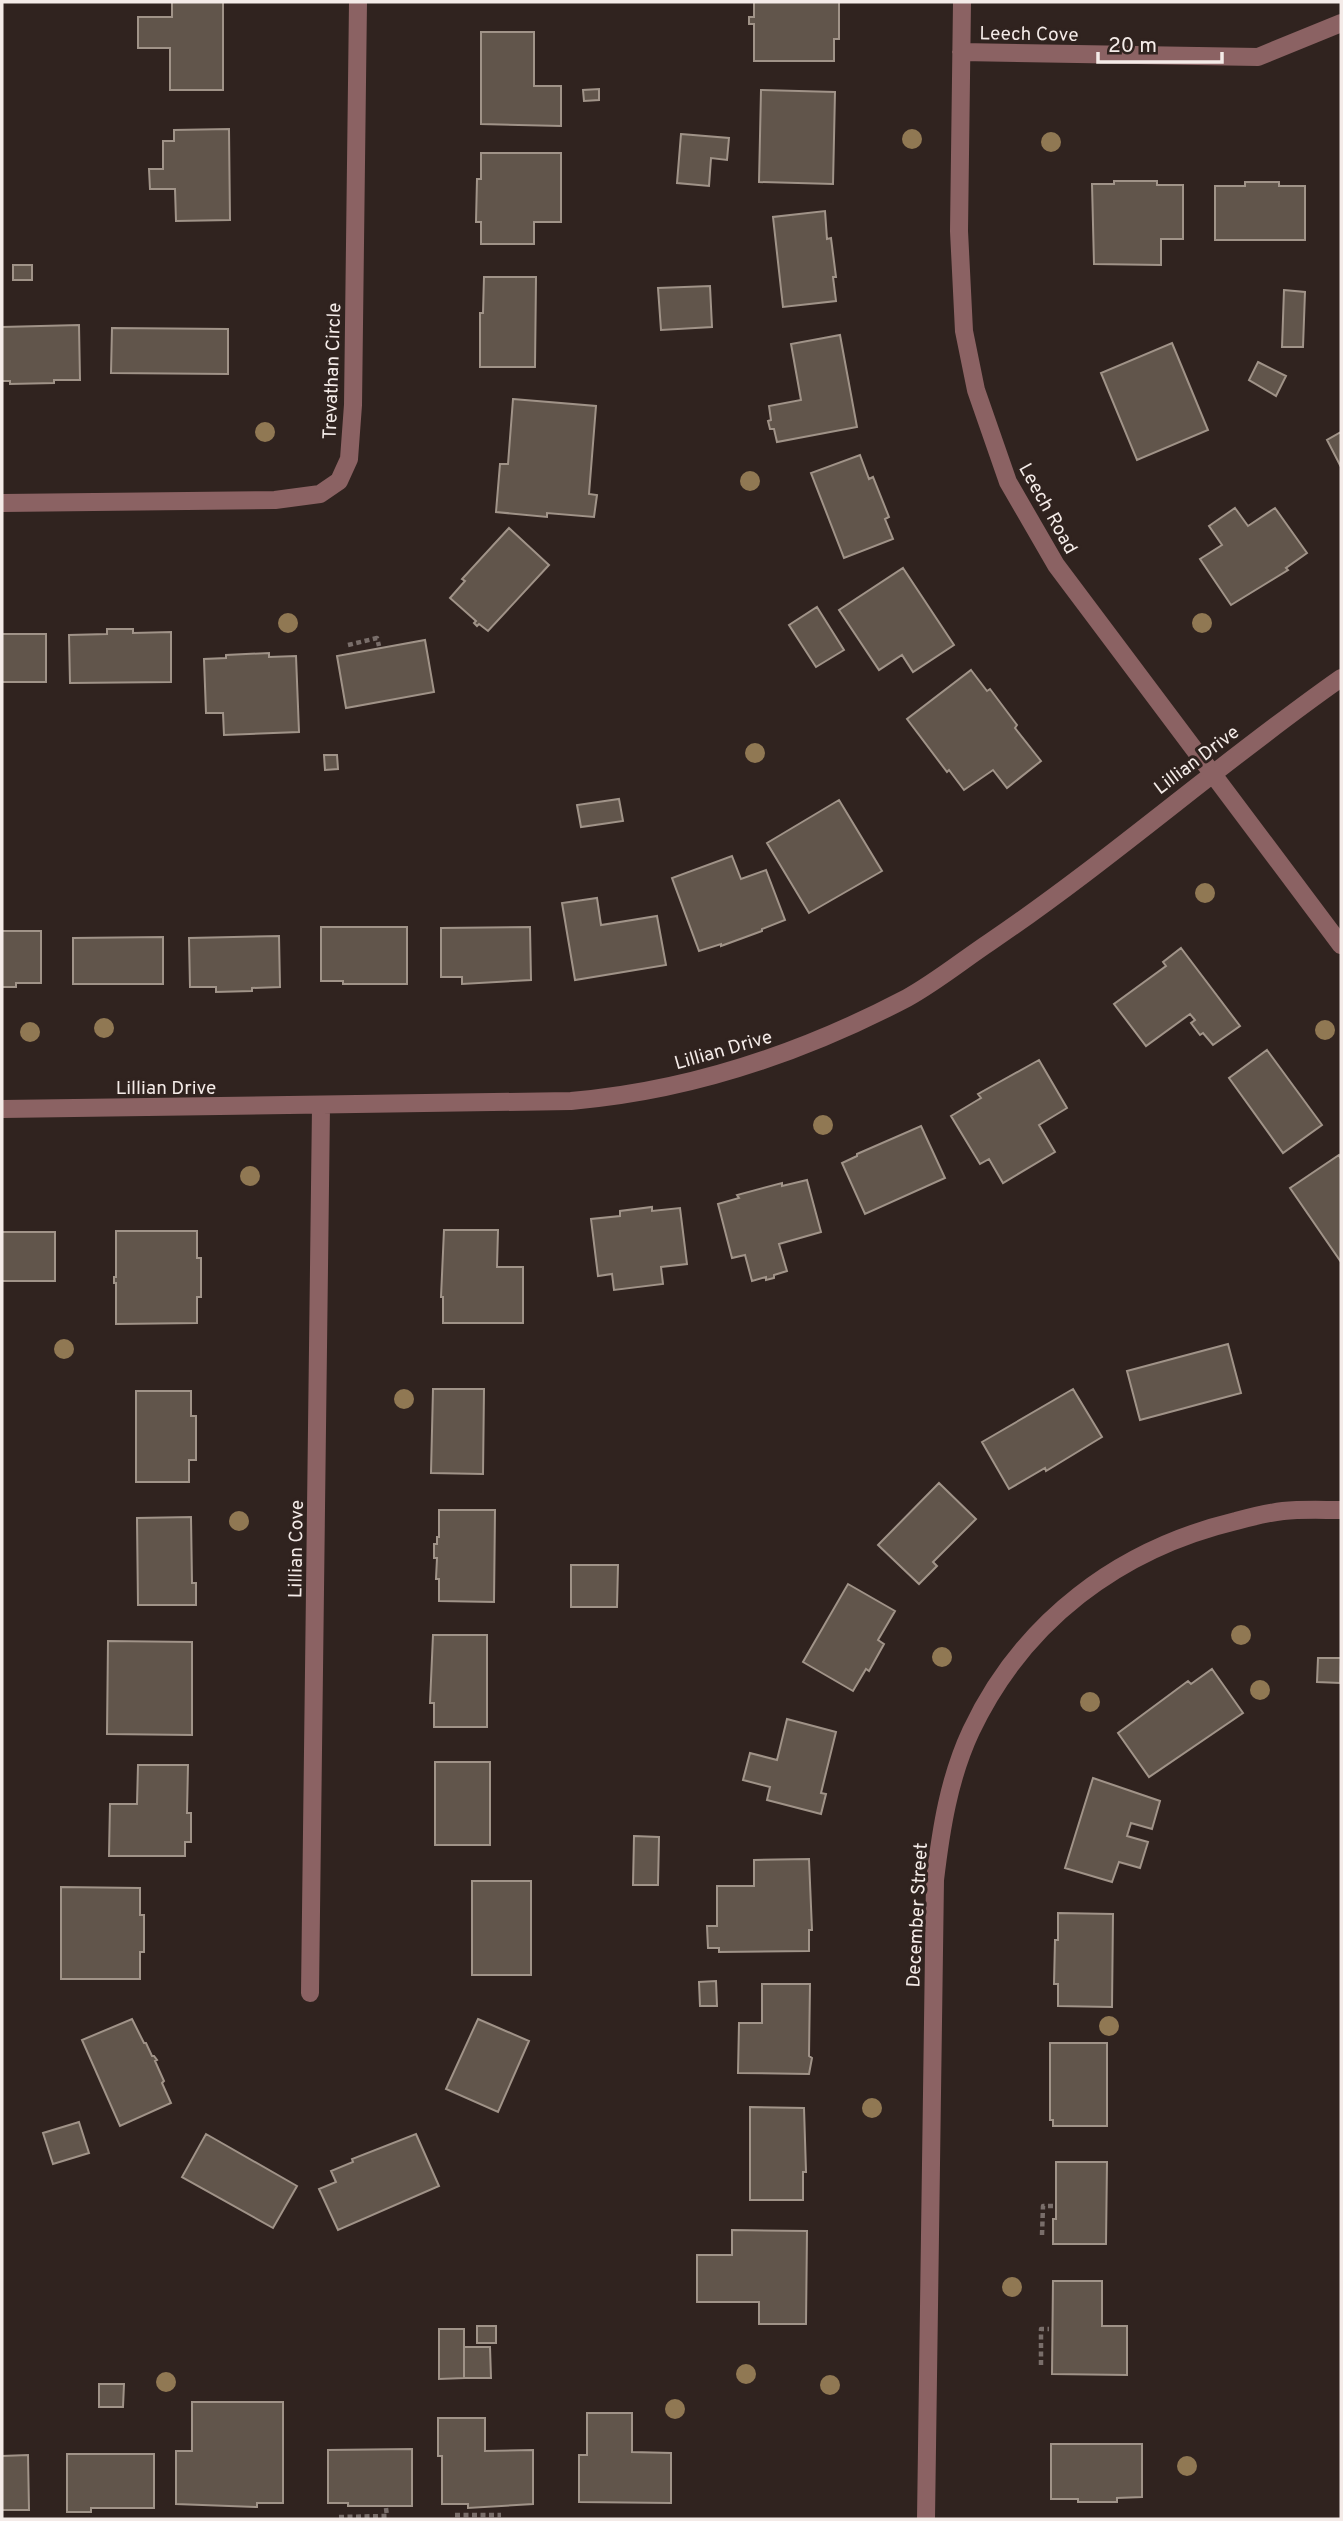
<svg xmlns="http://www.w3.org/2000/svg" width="1343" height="2521" viewBox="0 0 1343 2521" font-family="Overpass,sans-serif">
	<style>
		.building { fill: #61554b; stroke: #a09388; stroke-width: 2 }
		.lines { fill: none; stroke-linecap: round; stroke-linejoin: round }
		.path { stroke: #796e6a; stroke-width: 4.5; stroke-dasharray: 5 3.5; stroke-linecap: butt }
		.minor { stroke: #8b6263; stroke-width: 18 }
		.tree { fill: #907853 }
		.labels { text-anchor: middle; stroke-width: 6; stroke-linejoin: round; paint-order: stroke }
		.street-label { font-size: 19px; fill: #f4ebe8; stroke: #30231f }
	</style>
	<rect width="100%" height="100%" fill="#30231f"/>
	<path class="building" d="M172,2H223V90H170V48H138V17H172Z
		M754,2H839V39H834V61H754V24H749V17H754Z
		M481,32H534V86H561V126L481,124Z
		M599,89V100L584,101L583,90Z
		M761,90L835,92L833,184L759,182Z
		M229,129L230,220L176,221L175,189H150L149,169H163V141H174V130Z
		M681,134L729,138L727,160L711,158L709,186L677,183Z
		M481,153H561V222H534V244H481V222H476L477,179H481Z
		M1114,181H1157V185H1183V239H1161V265L1094,264L1092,184H1114Z
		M1245,182H1279V186H1305V240H1215V186H1245Z
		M825,211L827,239L831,238L836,277H833L836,301L783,307L773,217Z
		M13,265H32V280H13Z
		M484,277H536L535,367H480V313H483Z
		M710,286L712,327L661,330L658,288Z
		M1284,290L1305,292L1303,347H1282Z
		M79,325L80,380H54V383L10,384V381H2V327Z
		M112,328L228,329V374L111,373Z
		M840,335L857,427L777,442L774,429H770L768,421L771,420L769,406L801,400L791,344Z
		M1172,343L1208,430L1137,460L1101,373Z
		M1258,362L1286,376L1276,396L1249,380Z
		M513,399L596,406L589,494L597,495L594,517L547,513V517L496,512L500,464H508Z
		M1341,432V467L1327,440Z
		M860,455L869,479L873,477L889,517L885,519L893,539L844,558L811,473Z
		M1235,508L1248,526L1275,508L1307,553L1286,568L1288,570L1231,605L1200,559L1222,545L1209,526Z
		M509,528L549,565L488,631L479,624L477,626L474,623L476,621L450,598L465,581L462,579Z
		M903,568L954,645L913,672L902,655L879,670L839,610Z
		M817,607L844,650L816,667L789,625Z
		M107,629H133V633L171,632V682L70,683L69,635L107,634Z
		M2,634H46V682H2Z
		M425,640L434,692L346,708L337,656Z
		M269,653V657L296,656L299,732L224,735L223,713H206L204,659L226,658V655Z
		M971,670L987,691L990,689L1017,725L1015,728L1041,761L1007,788L993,770L964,790L949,770L947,772L907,719Z
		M324,755H337L338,769L325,770Z
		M619,799L623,821L581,827L577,805Z
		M839,800L882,871L809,913L767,843Z
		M732,856L741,879L766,870L785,920L762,929V931L721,946V944L699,951L672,878Z
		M597,898L601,925L657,916L666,965L575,980L562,903Z
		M321,927H407V984H343V981H321Z
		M530,927L531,980L462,984V977H441V928Z
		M2,931H41V983H16V987H2Z
		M279,936L280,987L252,988V991L216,992V987H190L189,938Z
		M163,937V984H73V938Z
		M1181,948L1240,1026L1213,1045L1203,1033L1200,1035L1191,1023L1195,1020L1190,1014L1146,1046L1114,1004L1166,966L1163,962Z
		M1267,1050L1322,1125L1283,1153L1229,1078Z
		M1039,1060L1067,1108L1039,1125L1055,1152L1003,1183L989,1159L980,1164L951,1116L981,1098L978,1094Z
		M921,1126L945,1178L865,1214L842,1163L857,1156V1154Z
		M1339,1155L1341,1159V1262L1290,1188Z
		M807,1180L821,1232L779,1244L787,1271L774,1275V1278L766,1280V1277L752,1281L745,1255L732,1258L718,1204L739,1198L737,1195L782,1183V1186Z
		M652,1207V1211L680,1208L687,1264L661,1267L663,1284L614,1290L612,1274L598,1276L591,1219L620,1216V1211Z
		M444,1230H498L497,1267H523V1323H443V1297H441Z
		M116,1231H197V1258H201V1297H197V1323L116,1324V1283H114V1277H116Z
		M2,1232H55V1281H2Z
		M1228,1344L1241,1393L1140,1420L1127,1371Z
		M433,1389H484L483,1474L431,1473Z
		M1073,1389L1102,1437L1046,1471L1045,1468L1009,1489L982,1442Z
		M136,1391H191V1416H196V1460H189V1482H136Z
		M939,1483L976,1519L933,1562L937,1566L919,1584L878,1545Z
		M439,1510H495L494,1602L439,1601V1579H436L437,1558H434V1544H437V1537H439Z
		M191,1517L192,1583H196V1605H138L137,1518Z
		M571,1565H618L617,1607H571Z
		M848,1584L895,1611L878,1640L884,1644L869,1671L866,1669L853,1691L803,1662Z
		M433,1635H487V1727H434V1703H430Z
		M108,1641L192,1642V1735L107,1734Z
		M1318,1658H1341L1340,1683L1317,1682Z
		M1212,1669L1243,1713L1149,1777L1118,1733L1188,1681L1191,1684Z
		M787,1719L836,1732L821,1793L826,1794L821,1814L767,1800L770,1787L743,1780L750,1753L777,1760Z
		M435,1762H490V1845H435Z
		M138,1765H188L187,1813H191V1842H185V1856H109L110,1804H137Z
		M1093,1778L1160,1801L1152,1829L1131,1823L1127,1836L1148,1842L1140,1868L1119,1862L1112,1882L1065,1868Z
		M634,1836L659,1837L658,1885H633Z
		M809,1859L812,1930H809V1951L719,1952V1948H708L707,1926H717V1886H754V1860Z
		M472,1881H531V1975H472Z
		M61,1887L140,1888V1915H144V1952H140V1979H61Z
		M1058,1913L1113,1914L1112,2007L1058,2006V1984H1054L1055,1940H1058Z
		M716,1981L717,2006H700L699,1982Z
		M762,1984H810L809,2056L812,2058L809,2074L738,2073L739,2023H762Z
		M132,2019L144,2043H146L152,2056H154L157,2060L155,2061L164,2081L162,2083L171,2103L120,2126L82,2040Z
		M478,2019L529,2041L498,2112L446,2089Z
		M1050,2043H1107V2126H1053V2120H1050Z
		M750,2107L804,2108L806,2172H803V2200H750Z
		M79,2122L89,2153L53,2164L43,2133Z
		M206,2134L297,2186L273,2228L182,2177Z
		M416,2134L439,2186L338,2230L319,2189L336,2182L331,2171L353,2162L352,2159Z
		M1056,2162H1107L1106,2244H1053V2219H1056Z
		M732,2230L807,2231L806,2324H759V2302H697V2255H732Z
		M1053,2281H1102V2326H1127V2375L1052,2374Z
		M477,2326H496V2343H477Z
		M439,2329H464V2378L439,2379Z
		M464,2347H490L491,2378H464Z
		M99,2384H124L123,2407H99Z
		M192,2402H283V2503H257V2507L176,2504V2451H192Z
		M587,2413H632V2452L671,2453V2503L579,2502V2455H587Z
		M438,2418H485V2451L533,2450V2504L468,2508V2504H442V2456H438Z
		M1051,2444H1142V2497L1117,2498V2502H1078V2499H1051Z
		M412,2449V2506H348V2503H328V2450Z
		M67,2454H154V2508H91V2512H67Z
		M28,2455L29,2510H2V2515V2456Z"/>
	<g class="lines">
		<path class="path" d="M348,645L377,638L379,646
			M1042,2235L1043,2206H1053
			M1041,2365V2329H1049
			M455,2515H501
			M339,2517L387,2516L386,2508"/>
		<path class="minor" d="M962,2L959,231L964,331L976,390L1008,482L1056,565L1341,945
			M961,52L1258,57L1341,23
			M2,503L275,500L320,494L339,481L349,459L353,405L358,2
			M2,1109L571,1101C689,1091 802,1053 907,998C936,982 963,960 990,942C1111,860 1221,762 1341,678
			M310,1993L321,1106
			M926,2519L935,1880C941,1829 949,1778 971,1731C1023,1621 1119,1549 1236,1521C1251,1517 1267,1513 1283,1511C1302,1509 1322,1510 1341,1510"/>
	</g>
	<g class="tree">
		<circle cx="912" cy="139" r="10"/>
		<circle cx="1051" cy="142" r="10"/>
		<circle cx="265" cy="432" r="10"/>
		<circle cx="750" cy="481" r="10"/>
		<circle cx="288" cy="623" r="10"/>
		<circle cx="1202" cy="623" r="10"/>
		<circle cx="755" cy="753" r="10"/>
		<circle cx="1205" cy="893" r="10"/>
		<circle cx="104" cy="1028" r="10"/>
		<circle cx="1325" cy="1030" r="10"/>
		<circle cx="30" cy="1032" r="10"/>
		<circle cx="823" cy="1125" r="10"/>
		<circle cx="250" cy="1176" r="10"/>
		<circle cx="64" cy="1349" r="10"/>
		<circle cx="404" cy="1399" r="10"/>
		<circle cx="239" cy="1521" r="10"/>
		<circle cx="1241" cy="1635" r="10"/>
		<circle cx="942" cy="1657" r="10"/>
		<circle cx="1260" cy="1690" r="10"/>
		<circle cx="1090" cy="1702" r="10"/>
		<circle cx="1109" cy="2026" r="10"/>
		<circle cx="872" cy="2108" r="10"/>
		<circle cx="1012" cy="2287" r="10"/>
		<circle cx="746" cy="2374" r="10"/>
		<circle cx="166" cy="2382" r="10"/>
		<circle cx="830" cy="2385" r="10"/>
		<circle cx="675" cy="2409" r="10"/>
		<circle cx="1187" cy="2466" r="10"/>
	</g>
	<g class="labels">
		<g class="street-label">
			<text transform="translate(1029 33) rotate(1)" y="7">Leech Cove</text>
			<text transform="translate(331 371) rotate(-88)" y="7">Trevathan Circle</text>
			<text transform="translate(1049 508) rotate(61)" y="7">Leech Road</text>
			<text transform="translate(1196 759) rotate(-37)" y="7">Lillian Drive</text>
			<text transform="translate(723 1049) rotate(-16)" y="7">Lillian Drive</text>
			<text x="166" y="1094">Lillian Drive</text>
			<text transform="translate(295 1549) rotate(-89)" y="7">Lillian Cove</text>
			<text transform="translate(916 1915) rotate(-87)" y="7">December Street</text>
		</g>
	</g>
	<rect width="1343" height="2521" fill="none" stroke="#f4ebe8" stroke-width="7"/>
	<path d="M1098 52v10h124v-10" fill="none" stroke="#f4ebe8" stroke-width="3.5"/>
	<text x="1108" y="52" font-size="21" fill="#f4ebe8" stroke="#30231f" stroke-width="5" paint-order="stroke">20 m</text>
</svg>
